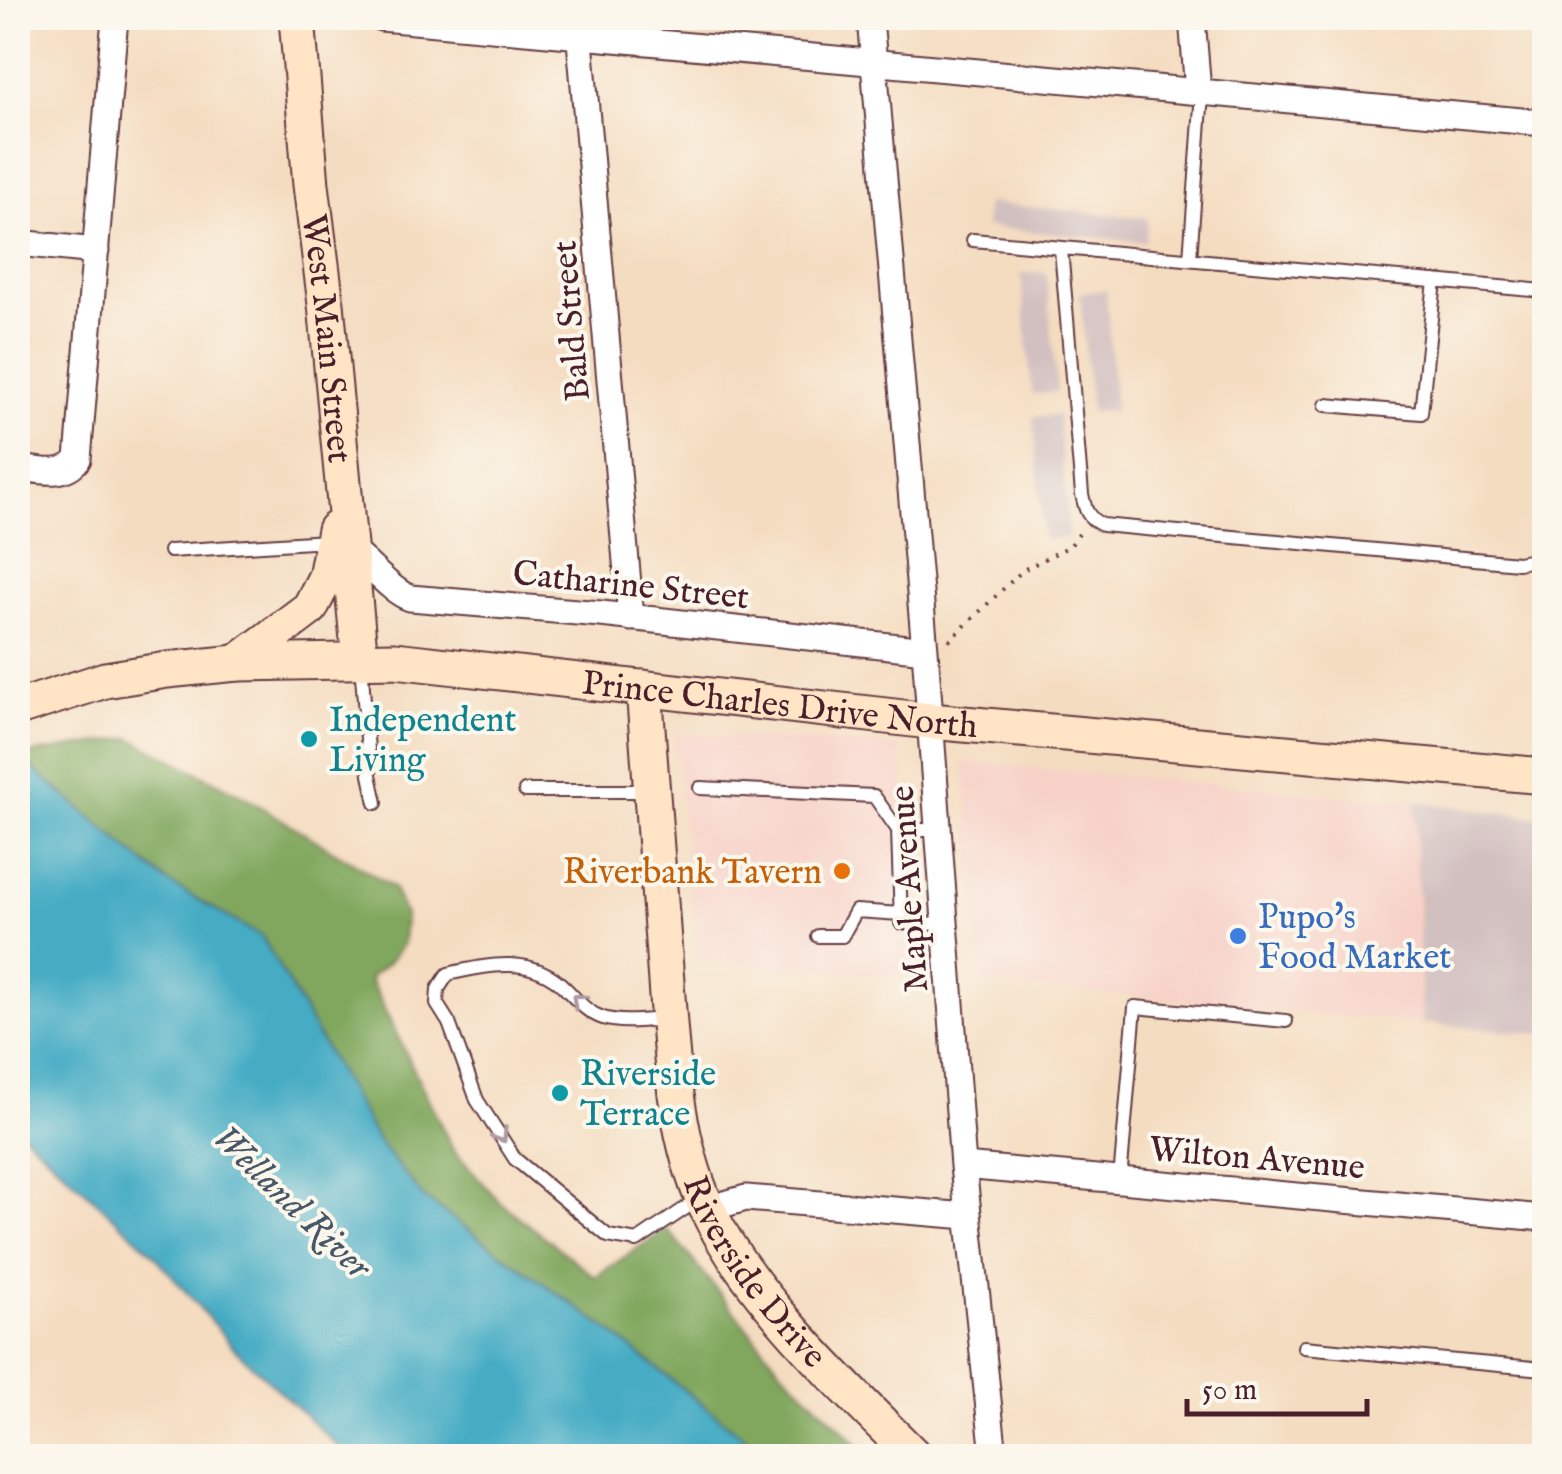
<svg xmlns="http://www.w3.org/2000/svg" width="1562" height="1474" viewBox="0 0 1562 1474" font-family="'IM FELL English',serif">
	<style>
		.built { fill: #f7d1c7 }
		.industrial { fill: #d2bfc0 }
		.forest { fill: #80a75d; stroke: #656344; stroke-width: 2.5 }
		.water { fill: #44acc4; stroke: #476678; stroke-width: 2.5 }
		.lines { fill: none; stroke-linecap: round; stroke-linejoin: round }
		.lane-casing { stroke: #643b41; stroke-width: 16 }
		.street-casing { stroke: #643b41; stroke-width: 29 }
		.secondary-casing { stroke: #643b41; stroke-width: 39 }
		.path { stroke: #643b41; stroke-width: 4; stroke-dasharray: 2.5 8; stroke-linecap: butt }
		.lane { stroke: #fff; stroke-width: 12 }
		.street { stroke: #fff; stroke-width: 25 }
		.secondary { stroke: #ffe4c6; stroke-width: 35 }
		.oneway { stroke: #ae9aa0 }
		.culture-dot { fill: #0f9aa8; stroke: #fbf7ec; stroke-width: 4 }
		.food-dot { fill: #e8710a; stroke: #fbf7ec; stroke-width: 4 }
		.shop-dot { fill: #3f7fe0; stroke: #fbf7ec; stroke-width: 4 }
		.labels { text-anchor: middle; stroke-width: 8; stroke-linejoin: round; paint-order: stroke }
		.street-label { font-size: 35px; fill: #4a1f2b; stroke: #fbf7ec }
		.culture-label { font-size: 35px; fill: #0d838f; stroke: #fbf7ec; text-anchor: start }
		.food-label { font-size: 35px; fill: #c56008; stroke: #fbf7ec; text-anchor: end }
		.shop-label { font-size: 35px; fill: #366cbe; stroke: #fbf7ec; text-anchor: start }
		.water-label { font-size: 38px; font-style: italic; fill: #485768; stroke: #fbf7ec }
	</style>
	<rect width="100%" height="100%" fill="#fbf7ec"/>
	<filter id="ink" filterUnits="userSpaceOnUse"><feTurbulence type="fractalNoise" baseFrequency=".01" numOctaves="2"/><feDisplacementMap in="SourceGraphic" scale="20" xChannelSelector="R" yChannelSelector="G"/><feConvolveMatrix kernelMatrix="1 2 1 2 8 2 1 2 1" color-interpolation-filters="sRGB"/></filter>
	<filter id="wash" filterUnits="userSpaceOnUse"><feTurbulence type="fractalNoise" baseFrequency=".0048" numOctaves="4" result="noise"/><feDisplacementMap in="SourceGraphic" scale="40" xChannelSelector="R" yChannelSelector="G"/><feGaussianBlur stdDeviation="2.25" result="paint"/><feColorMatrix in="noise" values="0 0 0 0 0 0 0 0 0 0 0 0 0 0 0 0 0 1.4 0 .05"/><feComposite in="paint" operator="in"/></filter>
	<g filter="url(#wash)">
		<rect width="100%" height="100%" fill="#f4dcc0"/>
		<path class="built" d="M674,733L900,747L930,979L697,959Z
			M964,762L1415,802L1422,1023L982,983Z"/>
		<path class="industrial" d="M986,203L1148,218L1145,242L985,227Z
			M1046,272L1057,392L1032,394L1021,274Z
			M1106,290L1115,410L1091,412L1080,293Z
			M1058,415L1069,537L1044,540L1033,417Z
			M1415,802L1544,818V1034L1422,1023Z"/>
		<path class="forest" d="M130,738L243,796L393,887L405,915L403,943L391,960L369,978L453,1150L501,1203L595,1277L667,1229L780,1368L869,1456H768L606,1328L424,1198L377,1140L262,937L166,881L18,756Z"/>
		<path class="water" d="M18,756L166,881L262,937L377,1140L424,1198L606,1328L768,1456H348L234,1348L152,1252L18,1129Z"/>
	</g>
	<g filter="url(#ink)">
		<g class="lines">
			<defs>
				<path id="lane" d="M973,240L1544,291
					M1061,249L1082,494C1085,509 1087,518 1102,525L1518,563L1544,558
					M1190,259L1202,92
					M1326,405L1421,413L1435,281
					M170,551L327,541
					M361,663L370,775L376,803
					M700,788L874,796L898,830
					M525,791H649
					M938,830H898L901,923L945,924
					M818,936H842L856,911L901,914
					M667,1019C646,1020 623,1024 603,1018C587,1013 577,1000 566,989C534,955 489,964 448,974L438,989L437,1004L449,1023L477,1100L515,1159L608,1236L637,1241L702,1197
					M1120,1180L1135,1007L1286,1021
					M1304,1347L1544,1369"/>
				<path id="street" d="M381,18L1544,123
					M578,18L631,618
					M870,18L925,650L963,1166L994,1456
					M1192,18L1198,91
					M18,243L96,251
					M18,468C39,470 64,478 78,459L115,18
					M348,548C368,562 391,592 410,598L601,614L925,650
					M963,1166L1544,1218
					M707,1209L746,1198L968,1216"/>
				<g id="secondary">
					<path id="s1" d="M297,18L311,185L326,304L360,661"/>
					<path d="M237,663L310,608L326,577L335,530"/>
					<path id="s2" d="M644,688C651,782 658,875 665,968C671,1048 673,1133 706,1206C745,1293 847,1389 914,1456"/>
					<path id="s3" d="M18,708L105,680L167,670L237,663L395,660L930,721L1544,776"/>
				</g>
			</defs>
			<use href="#lane" class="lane-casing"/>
			<use href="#street" class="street-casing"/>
			<use href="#secondary" class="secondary-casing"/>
			<path class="path" d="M949,641L1023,570L1070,546L1079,534"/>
			<use href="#lane" class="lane"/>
			<use href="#street" class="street"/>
			<use href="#secondary" class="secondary"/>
		</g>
		<defs><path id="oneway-chevron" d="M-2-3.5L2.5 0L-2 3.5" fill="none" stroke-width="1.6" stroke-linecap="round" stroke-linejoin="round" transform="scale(2.5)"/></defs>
		<g class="oneway">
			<use href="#oneway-chevron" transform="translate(578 1000) rotate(-137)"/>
			<use href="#oneway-chevron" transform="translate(501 1136) rotate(57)"/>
		</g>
	</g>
	<g class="culture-dot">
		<circle cx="309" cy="739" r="10"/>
		<circle cx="560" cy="1093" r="10"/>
	</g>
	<circle class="food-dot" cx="842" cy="871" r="10"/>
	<circle class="shop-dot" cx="1238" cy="936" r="10"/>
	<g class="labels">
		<g class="street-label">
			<text transform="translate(570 321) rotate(-95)" y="12">Bald Street</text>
			<text dy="12" stroke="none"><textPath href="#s1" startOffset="322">West Main Street</textPath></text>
			<text transform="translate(631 584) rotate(6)" y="12">Catharine Street</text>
			<text dy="12" stroke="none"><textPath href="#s3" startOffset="770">Prince Charles Drive North</textPath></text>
			<text transform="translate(908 889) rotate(-94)" y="12">Maple Avenue</text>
			<text transform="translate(1257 1157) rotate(5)" y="12">Wilton Avenue</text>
			<text dy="12" stroke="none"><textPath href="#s2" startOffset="605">Riverside Drive</textPath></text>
		</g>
		<g class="culture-label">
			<text x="329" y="731">Independent<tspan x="329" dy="40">Living</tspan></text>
			<text x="580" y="1085">Riverside<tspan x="580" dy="40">Terrace</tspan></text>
		</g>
		<g class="food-label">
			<text x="822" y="883">Riverbank Tavern</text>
		</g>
		<g class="shop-label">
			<text x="1258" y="928">Pupo's<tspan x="1258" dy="40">Food Market</tspan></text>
		</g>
		<g class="water-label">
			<text transform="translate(293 1201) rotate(44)" y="13">Welland River</text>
		</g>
	</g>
	<rect width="1562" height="1474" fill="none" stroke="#fbf7ec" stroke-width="60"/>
	<path d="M1187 1399v15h180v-15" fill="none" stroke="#4a1f2b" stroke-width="5"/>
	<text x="1202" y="1399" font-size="30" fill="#4a1f2b" stroke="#fbf7ec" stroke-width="8" paint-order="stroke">50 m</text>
</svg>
